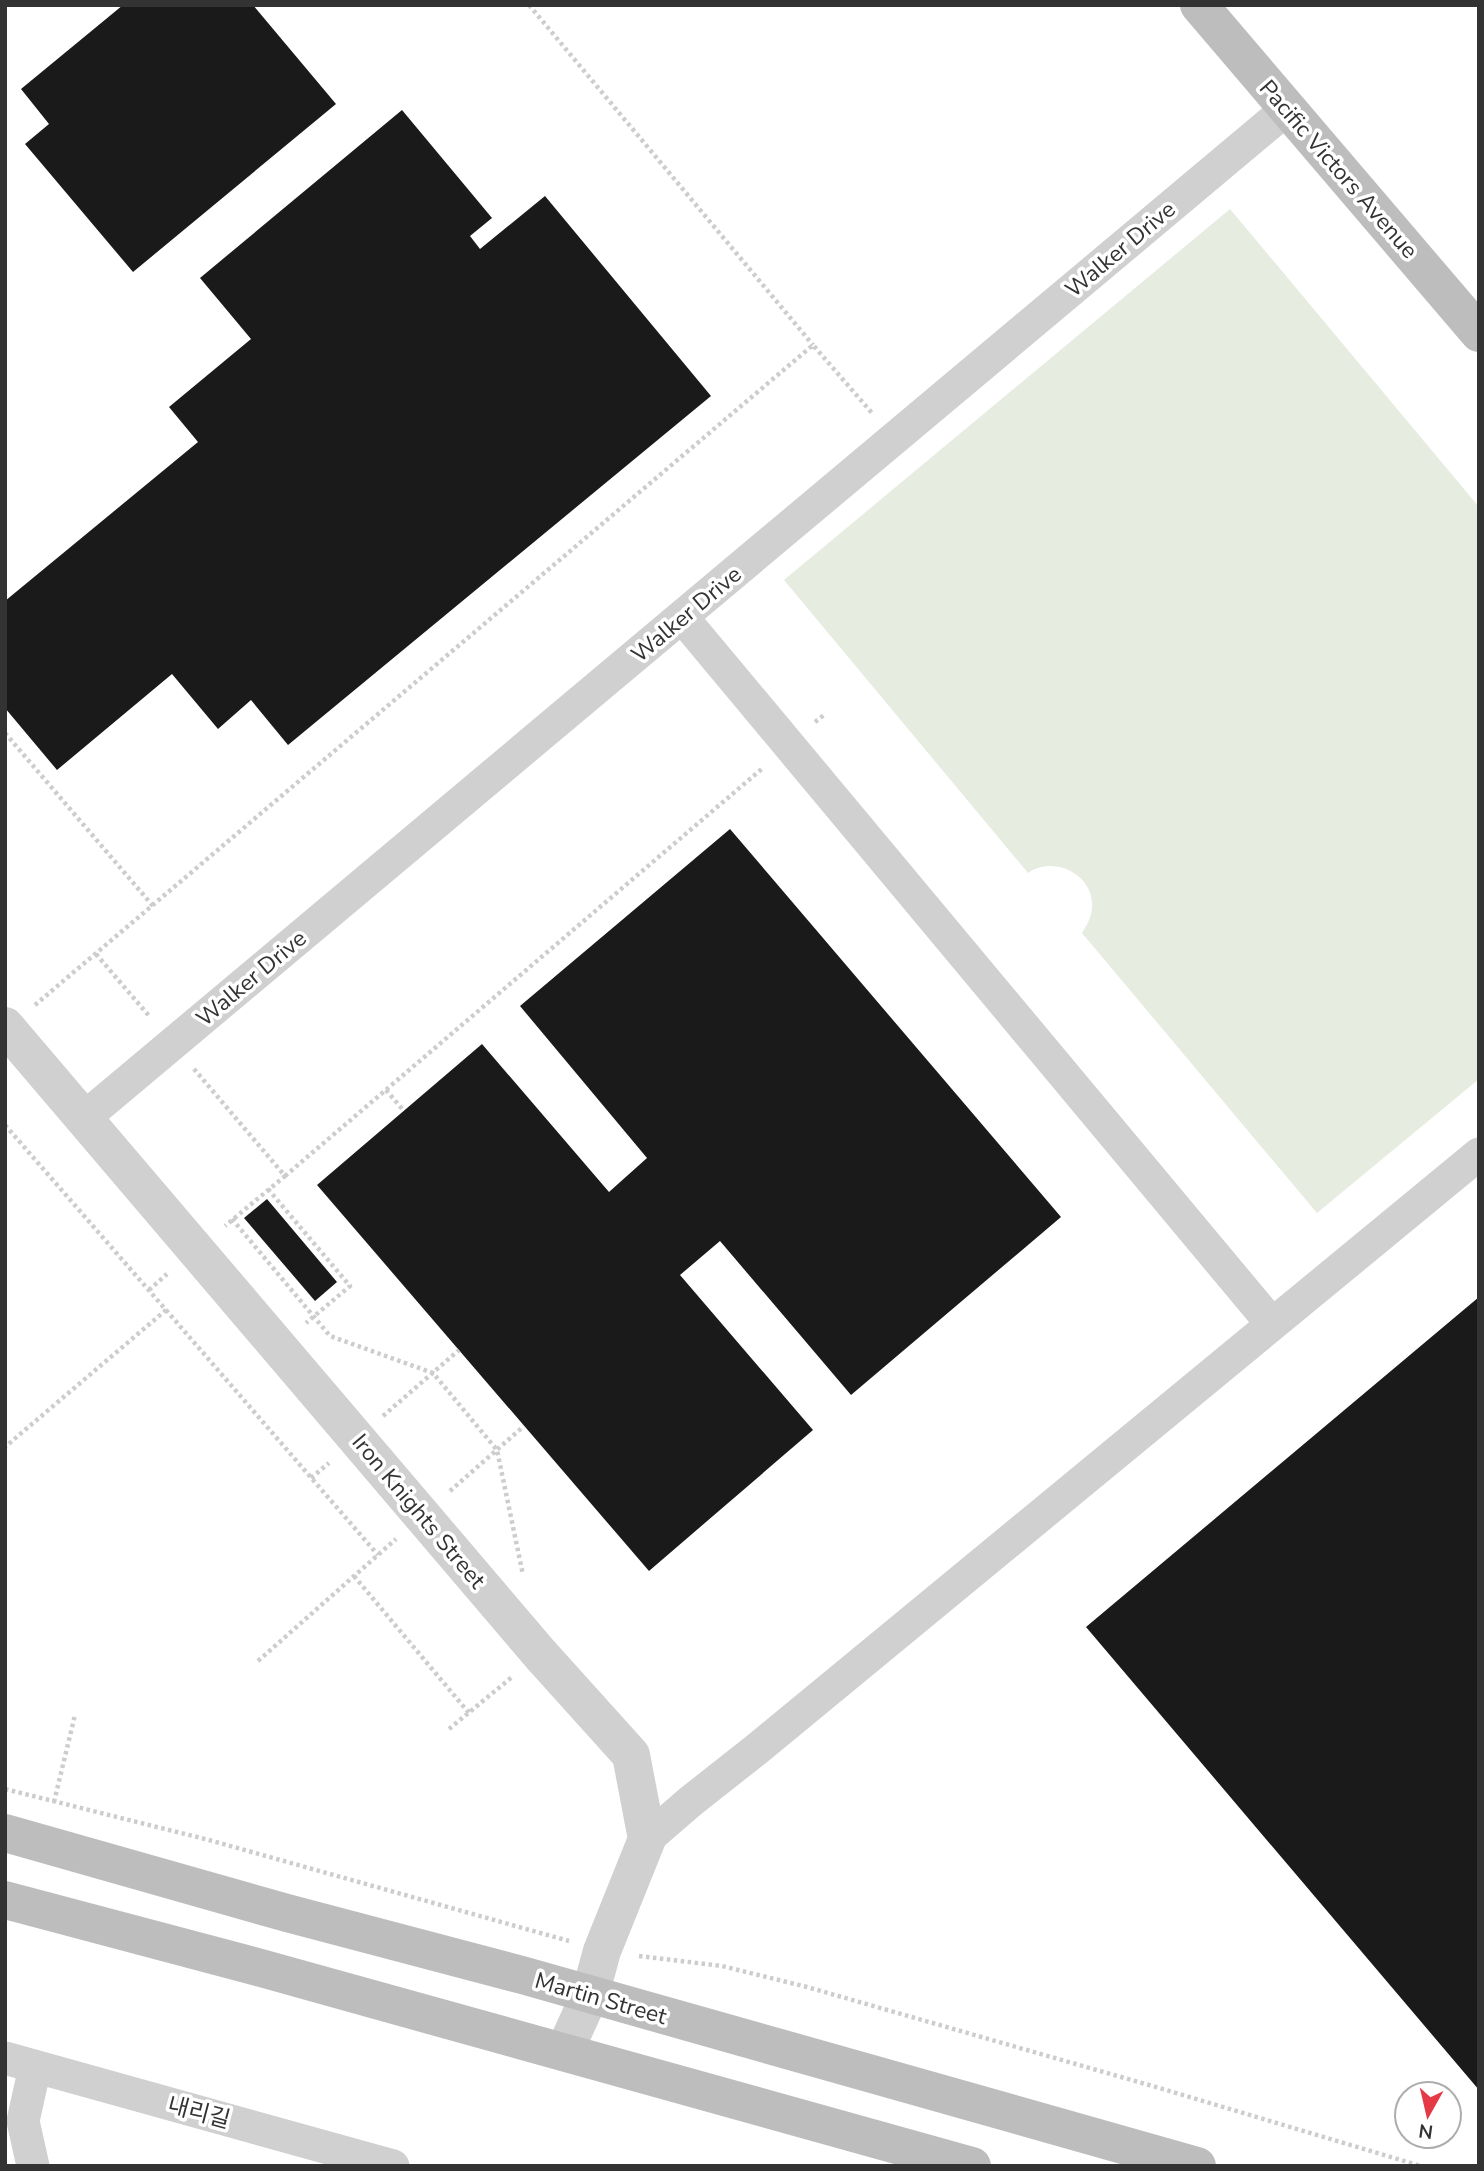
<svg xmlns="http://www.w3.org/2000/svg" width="1484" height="2171" viewBox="0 0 1484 2171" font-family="'Nunito Sans','Noto Sans KR',sans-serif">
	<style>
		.green { fill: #e6ecdf }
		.building { fill: #1a1a1a }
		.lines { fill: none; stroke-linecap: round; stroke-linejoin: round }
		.path { stroke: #cdcdcd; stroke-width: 4.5; stroke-dasharray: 3.5 3.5; stroke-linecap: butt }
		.minor { stroke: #d0d0d0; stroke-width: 33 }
		.tertiary { stroke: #d0d0d0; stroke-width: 38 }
		.secondary { stroke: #bdbdbd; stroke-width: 38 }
		.labels { text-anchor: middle; stroke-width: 7; stroke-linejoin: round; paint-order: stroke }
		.street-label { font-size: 23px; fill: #333; stroke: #fff }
	</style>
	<rect width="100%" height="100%" fill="#fff"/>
	<path class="green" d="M1230,209L1479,507V1079L1317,1213L1082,933C1087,925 1092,916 1092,907C1094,874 1053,855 1028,873L784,580Z"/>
	<path class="building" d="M123,5H253L336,104L133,272L25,144L49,124L21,89Z
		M402,110L492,218L470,236L480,249L545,196L711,396L288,745L251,700L218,729L172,674L57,770L5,708V601L198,442L169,407L251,339L200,278Z
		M730,829L1061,1217L851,1395L720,1241L680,1275L813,1430L649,1571L317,1185L482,1044L609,1192L647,1158L520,1006Z
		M267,1199L337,1282L315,1301L244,1218Z
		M1479,1297V2090L1086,1627Z"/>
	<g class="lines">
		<path class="path" d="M529,5L813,345
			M815,722L824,715
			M5,733L153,906
			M96,954L150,1017
			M35,1005L813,345L872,413
			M194,1069L285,1176L225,1226
			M386,1090L404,1111
			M5,1125L166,1310L5,1447
			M285,1176L764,767
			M268,1189L350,1286L306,1323
			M232,1219L330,1336L433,1373L497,1450L523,1575
			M149,1290L167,1274
			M166,1310L378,1555
			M383,1416L459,1350
			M311,1478L329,1463
			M450,1491L524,1426
			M354,1576L469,1713
			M258,1661L396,1539
			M449,1729L512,1677
			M5,1789L209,1840L569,1941
			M54,1802L75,1715
			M639,1956L722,1966L807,1987L1149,2085L1421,2166"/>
		<path class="minor" d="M682,617L1272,1324
			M84,1118L1287,109
			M647,1839L691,1801L757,1749L1479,1154
			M5,2058L393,2166
			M33,2166L23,2121L35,2067"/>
		<path class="tertiary" d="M5,1026L540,1654L631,1755L647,1839L602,1951L590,1995L564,2052"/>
		<path class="secondary" d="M1199,5L1479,333
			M5,1833L287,1913L522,1975L1197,2166
			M5,1900L261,1968L972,2166"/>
	</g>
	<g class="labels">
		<g class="street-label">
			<text transform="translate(1339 169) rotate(49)" y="8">Pacific Victors Avenue</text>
			<text transform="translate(1120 249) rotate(-40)" y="8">Walker Drive</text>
			<text transform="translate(686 614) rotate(-40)" y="8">Walker Drive</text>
			<text transform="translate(251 978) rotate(-40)" y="8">Walker Drive</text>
			<text transform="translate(419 1511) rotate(50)" y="8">Iron Knights Street</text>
			<text transform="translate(601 1998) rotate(16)" y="8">Martin Street</text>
			<text transform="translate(199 2112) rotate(15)" y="8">내리길</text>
		</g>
	</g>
	<rect width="1484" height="2171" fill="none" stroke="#333333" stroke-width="14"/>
	<g transform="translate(1428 2115) rotate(188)"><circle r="33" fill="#ffffff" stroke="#adadad" stroke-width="2"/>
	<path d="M0-5L12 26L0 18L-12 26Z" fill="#e63946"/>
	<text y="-10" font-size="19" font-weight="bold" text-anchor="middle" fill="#333333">N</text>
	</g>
</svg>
